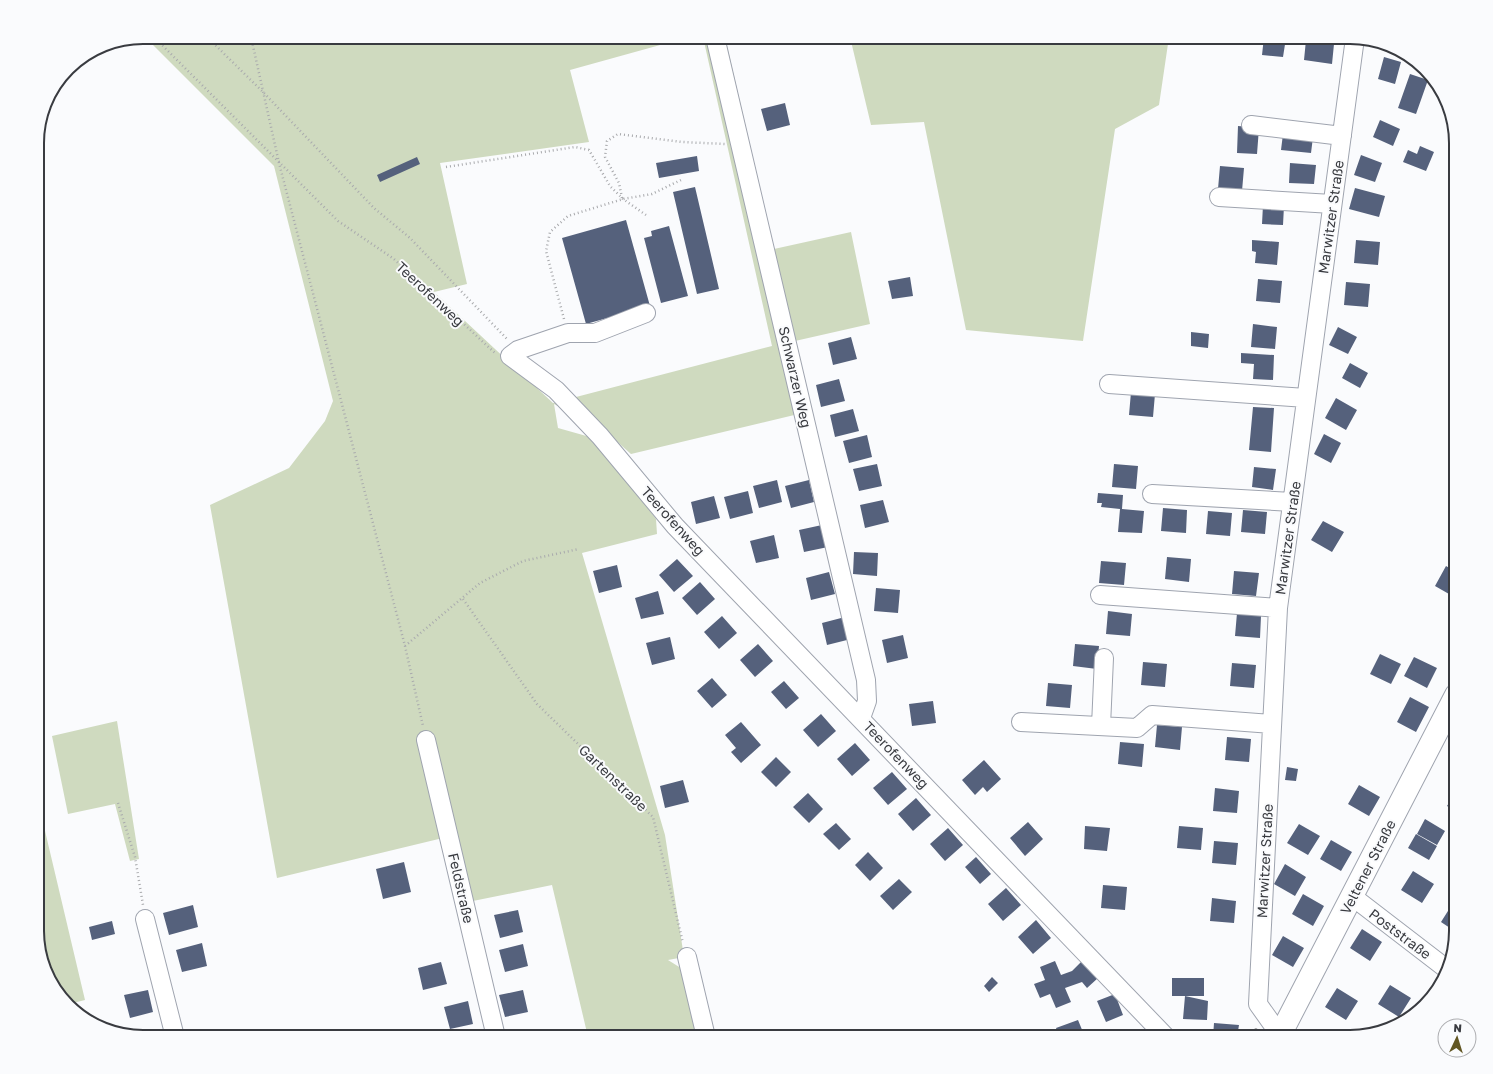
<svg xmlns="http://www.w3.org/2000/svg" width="1493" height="1074" viewBox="0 0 1493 1074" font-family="'Golos Text',sans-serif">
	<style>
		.green { fill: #cfdabf }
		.building { fill: #55617c }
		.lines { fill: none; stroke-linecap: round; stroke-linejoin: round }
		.minor-casing { stroke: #9fa4af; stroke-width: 20 }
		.major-casing { stroke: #9fa4af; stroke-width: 24 }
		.path { stroke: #a9aaad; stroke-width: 2.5; stroke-dasharray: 1 3; stroke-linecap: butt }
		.minor { stroke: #fff; stroke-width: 18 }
		.major { stroke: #fff; stroke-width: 22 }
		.labels { text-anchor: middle; stroke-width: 4; stroke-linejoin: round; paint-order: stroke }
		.street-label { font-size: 14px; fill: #393b40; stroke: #fafbfd }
		.rim { fill: none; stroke: #393b40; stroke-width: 2 }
	</style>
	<rect width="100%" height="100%" fill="#fafbfd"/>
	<path class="green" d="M145,37H689L570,70L589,142L440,163L467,284L434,292L553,403L772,346L703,37H725L774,249L851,232L870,324L795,341L811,411L631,454L605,431L554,404L558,428L597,439L656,519L657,534L582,553L665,835L684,957L668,960L684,970L700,1037H588L552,885L463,903L447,837L277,878L210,505L289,468L325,421L333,401L274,166Z
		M850,37H1169L1159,105L1115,129L1083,341L966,330L924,122L871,125Z
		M117,721L139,859L130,861L115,804L68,814L52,736Z
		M37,797L85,1000L69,1004L48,978L37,938Z"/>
	<path class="building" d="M1264,37L1286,38L1283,57L1262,55Z
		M1306,40L1334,44L1332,64L1304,60Z
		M1386,44L1408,55L1406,58L1384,49Z
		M1384,57L1401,62L1395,84L1378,79Z
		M1410,74L1428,80L1416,114L1398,108Z
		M785,103L790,125L767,131L761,109Z
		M1380,120L1400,129L1393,146L1373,137Z
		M1238,126L1259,128L1257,154L1237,153Z
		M1283,134L1313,137L1311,153L1281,150Z
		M1420,146L1434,152L1426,171L1403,162L1408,150L1417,154Z
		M1361,155L1382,163L1375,182L1354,175Z
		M697,156L699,171L659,178L656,163Z
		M417,157L420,164L380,182L377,175Z
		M1290,163L1316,165L1314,184L1289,183Z
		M1220,166L1244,168L1242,191L1218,189Z
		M695,187L719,289L697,294L673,192Z
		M1355,188L1385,196L1379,217L1349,209Z
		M1263,205L1284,206L1283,225L1262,224Z
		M626,220L650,306L586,324L562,238Z
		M669,226L688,296L661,303L644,238L652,236L651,231Z
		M1252,240L1279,242L1277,265L1255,263L1256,252L1252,251Z
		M1356,240L1380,242L1378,265L1354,263Z
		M910,277L913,296L892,299L888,281Z
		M1258,279L1282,281L1280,303L1256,301Z
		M1346,282L1370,284L1368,307L1344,305Z
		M1253,324L1277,327L1275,349L1251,347Z
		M1338,327L1357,337L1348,354L1329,345Z
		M1191,332L1209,334L1208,348L1191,346Z
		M851,337L857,359L833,365L828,343Z
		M1241,353L1274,355L1273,380L1253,379L1254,364L1241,363Z
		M1350,363L1368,373L1360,388L1342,378Z
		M839,379L845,401L821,407L816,385Z
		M1131,392L1155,394L1153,417L1129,415Z
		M1336,398L1357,410L1346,430L1325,418Z
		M1253,407L1274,408L1271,452L1249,450Z
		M853,409L859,431L835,437L830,415Z
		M1324,434L1341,443L1331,463L1314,454Z
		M867,435L872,457L849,463L843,441Z
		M877,464L882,486L859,491L853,469Z
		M1114,464L1138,466L1136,489L1112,487Z
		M1254,467L1276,469L1273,490L1252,487Z
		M777,480L782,502L759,508L753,486Z
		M809,480L814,502L791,508L785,486Z
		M748,491L753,513L730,519L724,497Z
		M1098,493L1123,495L1122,509L1144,511L1142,533L1118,532L1120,509L1101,507L1102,503H1097Z
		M714,496L720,518L696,524L691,502Z
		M883,500L889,522L865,528L860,505Z
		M1163,508L1187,510L1186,533L1161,531Z
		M1243,510L1267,512L1265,534L1241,532Z
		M1208,511L1232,513L1230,536L1206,534Z
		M1323,521L1344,532L1332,552L1311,540Z
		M822,525L828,547L804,552L799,530Z
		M774,535L779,558L756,563L750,541Z
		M854,552L878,553L877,576L853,574Z
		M1167,557L1191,559L1189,582L1165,579Z
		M677,559L693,576L674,592L659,575Z
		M1101,561L1126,563L1124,585L1099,583Z
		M617,565L622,587L599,593L593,571Z
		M1446,566L1456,572V598L1435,586Z
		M1234,571L1259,573L1256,596L1232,594Z
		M829,572L835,594L811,600L806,578Z
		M700,582L715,599L697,615L682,598Z
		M876,588L900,590L898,613L874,611Z
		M658,591L664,614L641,619L635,598Z
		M1108,611L1132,614L1130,636L1106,634Z
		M1237,613L1261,616L1260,638L1235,636Z
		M722,616L737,633L719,649L704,632Z
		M845,617L851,639L827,645L822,623Z
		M903,635L908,658L887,663L882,640Z
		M670,637L675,659L652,665L646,643Z
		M758,644L773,661L755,677L740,660Z
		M1075,644L1099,646L1097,669L1073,666Z
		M1380,654L1401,664L1391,684L1370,674Z
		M1414,657L1437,668L1427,688L1404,676Z
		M1143,662L1167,664L1165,687L1141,685Z
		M1232,663L1256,665L1254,688L1230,686Z
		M712,678L727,695L712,708L697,691Z
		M784,681L799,698L786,709L771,692Z
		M1048,683L1072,685L1070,708L1046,706Z
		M1410,697L1429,707L1416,732L1397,722Z
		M933,701L936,723L912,726L909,704Z
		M821,714L836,731L818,747L803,730Z
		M741,722L761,745L741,763L731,752L736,748L725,735Z
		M1157,725L1182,727L1180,750L1155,747Z
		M1227,737L1251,739L1249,762L1225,760Z
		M1120,742L1144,744L1142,767L1118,764Z
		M855,743L870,760L852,776L837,759Z
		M776,757L791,772L776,787L761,772Z
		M984,760L1001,779L987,792L983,787L975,795L962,780Z
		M1287,767L1298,769L1296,781L1285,780Z
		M892,772L907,789L888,805L873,788Z
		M683,780L689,802L665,808L660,786Z
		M1359,785L1380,797L1369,816L1348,804Z
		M1215,788L1239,791L1237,813L1213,811Z
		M1456,792V811L1447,806Z
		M808,793L823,809L809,823L793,807Z
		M916,798L931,815L913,831L898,814Z
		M1425,819L1445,831L1437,845L1417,834Z
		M1028,822L1043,839L1025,856L1010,838Z
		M836,823L851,839L839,850L823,834Z
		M1299,824L1320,836L1308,855L1287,843Z
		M1085,826L1110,828L1107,851L1084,849Z
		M1179,826L1203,828L1201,850L1177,848Z
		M948,828L963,845L945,861L930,844Z
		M1416,834L1437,846L1429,860L1408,848Z
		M1331,840L1352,852L1341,871L1320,859Z
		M1214,841L1238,843L1236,865L1212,863Z
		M868,852L883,868L870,881L855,865Z
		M976,857L991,874L980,884L965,867Z
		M404,862L411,892L383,899L376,869Z
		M1285,864L1306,877L1295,896L1274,884Z
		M1413,871L1434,884L1422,903L1401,890Z
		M899,879L912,892L893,910L880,896Z
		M1103,885L1127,887L1125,910L1101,908Z
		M1006,888L1021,905L1003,921L988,904Z
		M1303,894L1324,906L1313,926L1292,914Z
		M1212,898L1236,901L1234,923L1210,921Z
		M1453,903L1456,905V932L1441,922Z
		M193,905L198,927L169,935L163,913Z
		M518,910L523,932L500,938L494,915Z
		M1036,920L1051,938L1033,954L1018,937Z
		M112,921L115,934L92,940L89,927Z
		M1362,929L1382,942L1370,961L1350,948Z
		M1283,936L1304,948L1293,967L1272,955Z
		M202,943L207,966L182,972L176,950Z
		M523,944L528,966L505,972L499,950Z
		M1055,961L1061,975L1072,971L1082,961L1098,978L1087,988L1082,982L1065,988L1071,1002L1056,1008L1050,994L1040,998L1034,984L1045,980L1040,967Z
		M441,962L447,984L423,990L418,968Z
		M992,977L998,983L989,992L984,986Z
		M1172,978H1204V996H1172Z
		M1390,985L1411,998L1399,1017L1378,1004Z
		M1337,988L1358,1001L1346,1020L1325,1007Z
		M148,990L153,1012L130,1018L124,995Z
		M523,990L528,1012L505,1017L499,995Z
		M1115,994L1123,1015L1106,1022L1097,1001Z
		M1185,996L1208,1001L1207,1020L1183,1019Z
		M468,1001L473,1024L450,1029L444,1007Z
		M1078,1020L1085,1037H1059L1056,1028Z
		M1214,1023L1239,1025L1237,1037H1213Z
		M157,1031L159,1037L136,1036Z"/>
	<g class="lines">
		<defs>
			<path id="minor" d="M715,37L866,680L867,701L861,718
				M1251,125L1342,136
				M1219,197L1332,204
				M646,313L595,333H568L518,350L510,356L556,390L600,436L675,526L1166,1037
				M1109,384L1306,398
				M1152,494L1292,502
				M1100,595L1278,608
				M1021,722L1137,728L1152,715L1272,724
				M1101,726L1104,658
				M426,740L496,1037
				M1353,897L1448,970
				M145,919L175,1037
				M687,957L706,1037
				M1280,1035L1258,1004L1278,608L1355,38"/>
			<path id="major" d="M1279,1037L1456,695"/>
		</defs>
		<use href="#minor" class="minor-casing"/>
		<use href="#major" class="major-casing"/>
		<path class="path" d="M154,37L338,221L394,259L496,354
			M207,37L263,92L374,208L410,238L508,340
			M251,37L279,163L405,646L423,726
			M446,167L575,147L589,150L610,186L623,199L646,215
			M622,198L619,183L605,157L607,141L618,134L682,142L725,144
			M564,319L546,251L550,232L568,216L623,199L652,194L681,180
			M463,599L537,704L653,817L683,943
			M405,646L480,583L523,561L579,549
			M118,803L135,857L143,905
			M1255,1037L1256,1028"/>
		<use href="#minor" class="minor"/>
		<use href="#major" class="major"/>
	</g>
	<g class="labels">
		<g class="street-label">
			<text transform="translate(1331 217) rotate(-82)" y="5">Marwitzer Straße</text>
			<text transform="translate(430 294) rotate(43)" y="5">Teerofenweg</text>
			<text transform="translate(795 377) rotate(77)" y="5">Schwarzer Weg</text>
			<text transform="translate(673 521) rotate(48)" y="5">Teerofenweg</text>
			<text transform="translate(1288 538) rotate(-82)" y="5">Marwitzer Straße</text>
			<text transform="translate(896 755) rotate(46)" y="5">Teerofenweg</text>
			<text transform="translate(613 778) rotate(44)" y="5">Gartenstraße</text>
			<text transform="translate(1265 861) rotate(-87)" y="5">Marwitzer Straße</text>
			<text transform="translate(1368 867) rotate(-63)" y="5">Veltener Straße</text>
			<text transform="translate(461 888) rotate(77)" y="5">Feldstraße</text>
			<text transform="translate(1400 934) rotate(37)" y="5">Poststraße</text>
		</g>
	</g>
	<path d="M0 0H1493V1074H0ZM143 44H1350A99 99 0 0 1 1449 143V931A99 99 0 0 1 1350 1030H143A99 99 0 0 1 44 931V143A99 99 0 0 1 143 44Z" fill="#fafbfd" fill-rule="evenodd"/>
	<path class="rim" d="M143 44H1350A99 99 0 0 1 1449 143V931A99 99 0 0 1 1350 1030H143A99 99 0 0 1 44 931V143A99 99 0 0 1 143 44Z"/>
	<g transform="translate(1457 1038) rotate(4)"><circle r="19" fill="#fafbfd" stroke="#adaeb1"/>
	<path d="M0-3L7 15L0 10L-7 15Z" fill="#615623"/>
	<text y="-6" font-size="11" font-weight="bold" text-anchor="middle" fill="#393b40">N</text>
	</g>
</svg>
